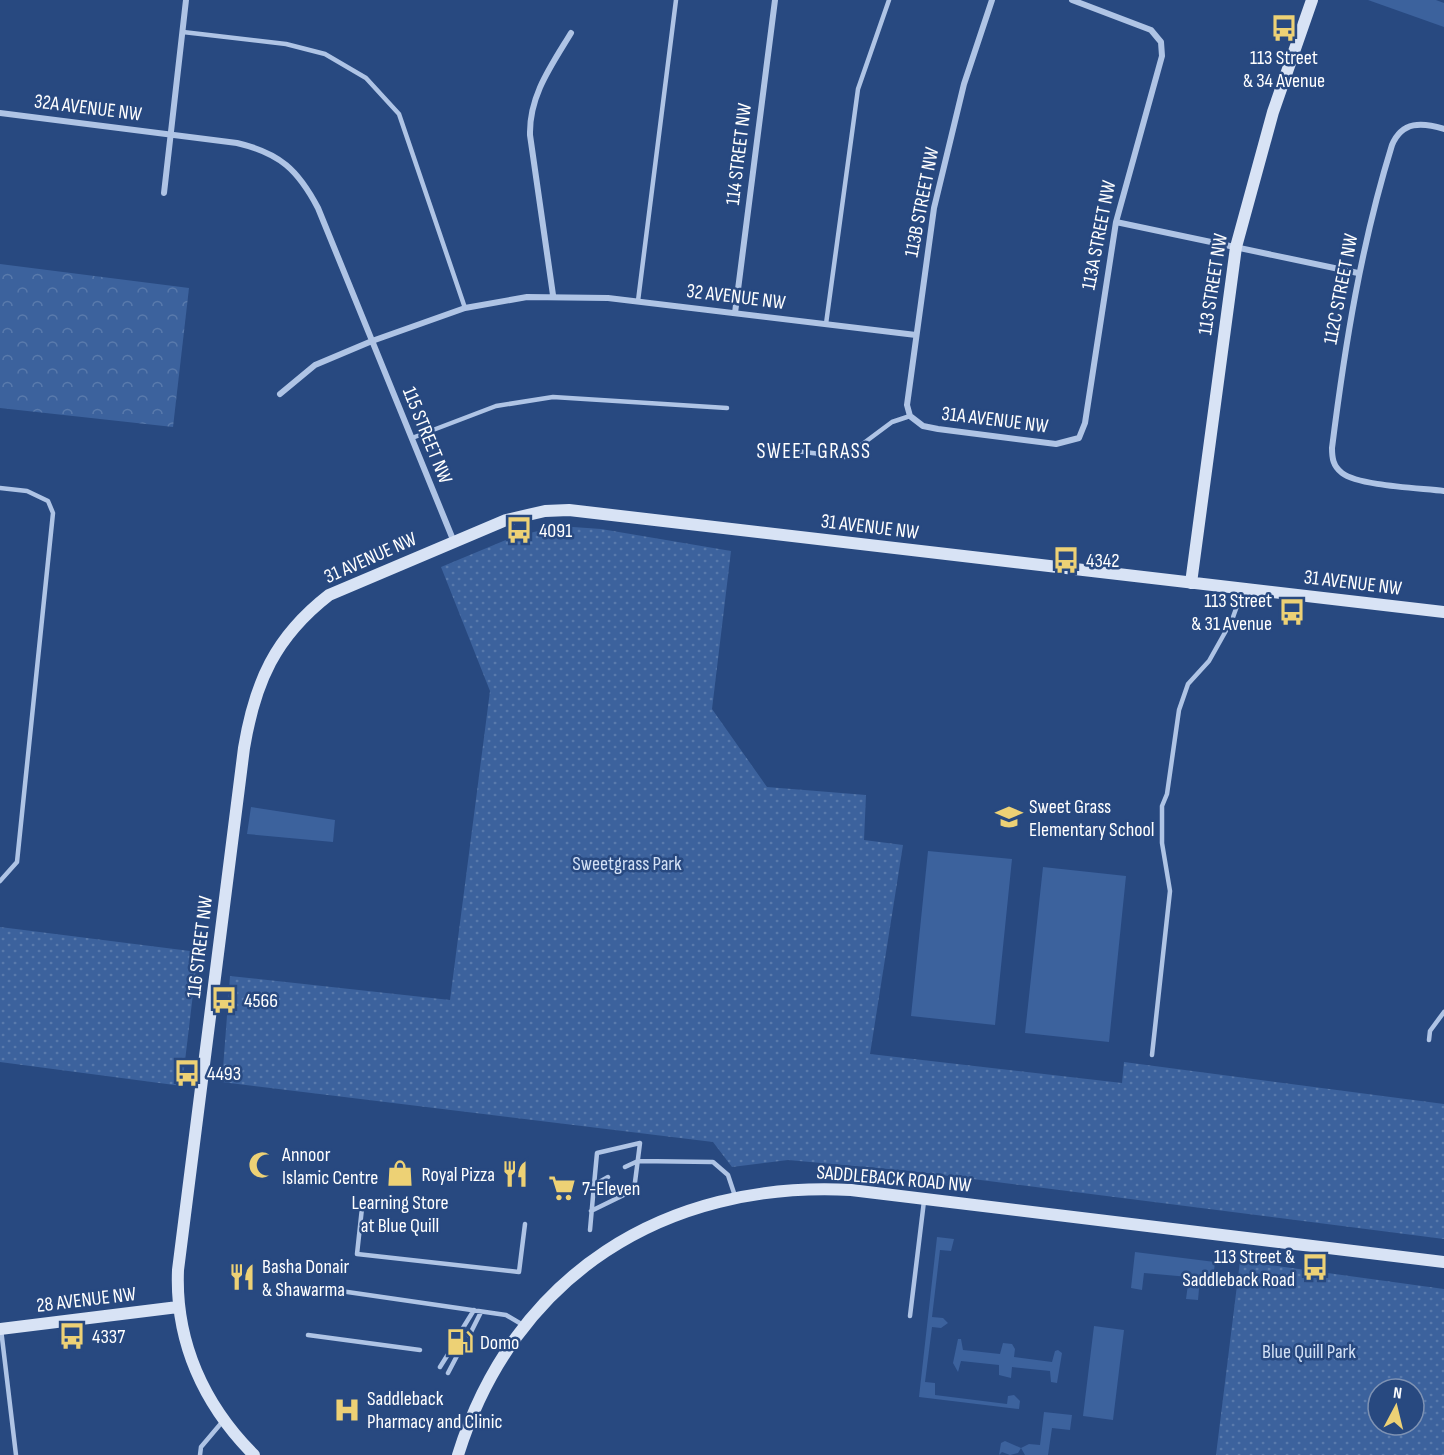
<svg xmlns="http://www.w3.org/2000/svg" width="1444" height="1455" viewBox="0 0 1444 1455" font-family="'Sofia Sans Condensed',sans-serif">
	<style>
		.green { fill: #3c629d }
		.forest { fill: url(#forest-crowns) }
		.park { fill: url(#park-dots); fill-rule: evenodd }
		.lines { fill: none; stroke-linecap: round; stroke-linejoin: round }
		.lane { stroke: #afc4e5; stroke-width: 4.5 }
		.street { stroke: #afc4e5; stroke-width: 6 }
		.secondary { stroke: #d8e3f5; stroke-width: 12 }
		.labels { text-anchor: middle; stroke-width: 5; stroke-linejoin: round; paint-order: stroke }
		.poi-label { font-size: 20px; fill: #fff; stroke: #284980; text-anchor: start }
		.street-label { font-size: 20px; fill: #fff; stroke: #284980 }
		.park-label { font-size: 20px; fill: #d2e0f5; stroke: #284980 }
		.neighbourhood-label { font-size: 21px; letter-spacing: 1.5px; fill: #fff; stroke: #284980 }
	</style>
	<defs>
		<pattern id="forest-crowns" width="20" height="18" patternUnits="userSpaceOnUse" patternTransform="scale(1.5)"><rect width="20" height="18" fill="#3c629d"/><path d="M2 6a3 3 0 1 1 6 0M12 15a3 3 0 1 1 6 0" fill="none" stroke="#597aac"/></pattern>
		<pattern id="park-dots" width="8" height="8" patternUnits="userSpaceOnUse" patternTransform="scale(1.5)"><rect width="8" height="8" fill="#3c629d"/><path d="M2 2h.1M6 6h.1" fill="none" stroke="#597aac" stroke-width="1.8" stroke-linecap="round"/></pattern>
	</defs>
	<rect width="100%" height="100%" fill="#284980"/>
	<path class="green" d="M1368,0H1436L1444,3V27Z
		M251,807L335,820L333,842L247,834Z
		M928,851L1012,859L995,1025L911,1016Z
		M1043,867L1126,876L1109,1042L1025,1033Z
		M937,1237L954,1239L951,1251L940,1250L932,1317L943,1318L948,1323L941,1328L932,1327L925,1382L935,1383V1395L1007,1404L1008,1396L1014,1395L1020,1401L1019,1409L919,1397Z
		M1135,1252L1215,1262L1213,1280L1200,1278L1198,1300L1186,1299L1189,1277L1144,1273L1142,1290L1131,1288Z
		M1094,1326L1124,1330L1113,1420L1083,1416Z
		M958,1339H961L963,1350L1000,1354L1003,1343L1012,1344L1015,1349L1014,1357L1052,1362L1055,1351L1058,1350L1062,1353L1057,1383L1051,1382L1050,1371L1012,1367L1011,1378L999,1375V1365L961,1361L958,1372L953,1363Z
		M1044,1412L1072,1415L1070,1430L1052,1428L1048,1455H1025L1021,1448L1018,1453L1010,1455L1002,1452L999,1455L1001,1443L1005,1441L1021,1448L1029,1444L1040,1445Z"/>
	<path class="forest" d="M0,264L189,288L173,427L0,408Z"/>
	<path class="park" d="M559,526L601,529L731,551L712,709L767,787L866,795L864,840L903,845L870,1054L1122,1083L1124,1062L1444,1104V1239L910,1171L788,1160L732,1167L713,1142L222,1082L230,976L450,1000L490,691L441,567L513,537Z
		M0,927L198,952L182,1086L0,1062Z
		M1240,1261L1444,1289V1455H1216ZM1378,1389H1414V1425H1378Z"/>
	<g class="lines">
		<path class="lane" d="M183,32L286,44L325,54L366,78L399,114L465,308
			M638,301L676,0
			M826,324L858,89L889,0
			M412,438L496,406L553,397L727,408
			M796,451L845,457L892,422L910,416
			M0,488L27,491L48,501L53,513L17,862L0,881
			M1429,1040L1430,1031L1444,1012
			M1152,1055L1170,891L1162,843V806L1167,794L1179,710L1188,684L1209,661L1232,620L1243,589
			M625,1167L638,1161L713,1162L728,1175L735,1196
			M362,1208L357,1254L519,1272L525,1224
			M591,1211L634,1190L640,1143L597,1153L594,1185
			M590,1230L594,1185L608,1177
			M313,1287L506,1315L523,1325
			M910,1316L924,1201
			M1,1329L16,1455
			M461,1331L474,1310
			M308,1335L420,1350
			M469,1336L481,1312
			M440,1367L452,1348
			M448,1373L459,1352
			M200,1455L201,1447L223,1421"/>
		<path class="street" d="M992,0L964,84L934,208L907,405L910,416L923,426L938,429L1056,444L1079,438L1085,423L1116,222L1162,56L1161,42L1151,30L1072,0
			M0,113L237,143C280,153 298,170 318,208L454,542
			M1444,129C1422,122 1402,121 1392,145C1361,245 1345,345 1332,448C1332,458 1333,466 1342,473C1359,486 1420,488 1444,491
			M164,193L186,0
			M1116,222L1358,273
			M553,295L530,135C529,96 551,66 571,33
			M735,313L775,0
			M280,394L315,365L372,341L465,308L527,297L608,298L916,335"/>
		<path class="secondary" d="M1191,583L1236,247L1273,112L1312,0
			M0,1329L178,1307
			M254,1455C204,1405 175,1342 178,1270L244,748C255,682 275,637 329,595L506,520L545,511L569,510L1444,612
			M458,1455C514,1275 665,1180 851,1190L1444,1262"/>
	</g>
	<defs>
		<symbol id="bus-bare" viewBox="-9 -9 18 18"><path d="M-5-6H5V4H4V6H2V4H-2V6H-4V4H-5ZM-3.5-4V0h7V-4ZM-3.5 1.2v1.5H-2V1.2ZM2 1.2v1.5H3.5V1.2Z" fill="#edd175" stroke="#284980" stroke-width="2.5" paint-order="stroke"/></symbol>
		<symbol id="school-bare" viewBox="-9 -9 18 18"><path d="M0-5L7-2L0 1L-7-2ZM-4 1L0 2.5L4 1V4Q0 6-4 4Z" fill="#edd175" stroke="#284980" stroke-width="2.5" paint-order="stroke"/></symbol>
		<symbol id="mosque-bare" viewBox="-9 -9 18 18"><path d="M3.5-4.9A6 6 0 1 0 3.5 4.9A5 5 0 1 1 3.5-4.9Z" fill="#edd175" stroke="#284980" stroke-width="2.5" paint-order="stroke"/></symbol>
		<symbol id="shop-bare" viewBox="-9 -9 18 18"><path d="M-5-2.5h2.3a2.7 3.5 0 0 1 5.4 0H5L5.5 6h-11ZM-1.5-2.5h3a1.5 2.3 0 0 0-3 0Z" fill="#edd175" stroke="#284980" stroke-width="2.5" paint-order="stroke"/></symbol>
		<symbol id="restaurant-bare" viewBox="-9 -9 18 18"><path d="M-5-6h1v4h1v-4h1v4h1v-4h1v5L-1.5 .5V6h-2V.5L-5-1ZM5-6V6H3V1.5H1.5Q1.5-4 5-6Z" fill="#edd175" stroke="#284980" stroke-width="2.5" paint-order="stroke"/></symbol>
		<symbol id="supermarket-bare" viewBox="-9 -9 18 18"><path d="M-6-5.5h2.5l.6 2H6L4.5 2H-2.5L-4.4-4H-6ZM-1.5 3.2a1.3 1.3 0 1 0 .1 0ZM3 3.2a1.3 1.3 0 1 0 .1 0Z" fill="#edd175" stroke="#284980" stroke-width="2.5" paint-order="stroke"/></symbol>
		<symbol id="fuel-bare" viewBox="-9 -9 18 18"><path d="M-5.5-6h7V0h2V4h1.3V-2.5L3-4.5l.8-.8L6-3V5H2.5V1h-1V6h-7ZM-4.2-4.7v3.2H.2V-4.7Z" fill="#edd175" stroke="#284980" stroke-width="2.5" paint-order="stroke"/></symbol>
		<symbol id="hospital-bare" viewBox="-9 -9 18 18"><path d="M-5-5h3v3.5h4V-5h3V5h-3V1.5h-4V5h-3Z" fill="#edd175" stroke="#284980" stroke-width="2.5" paint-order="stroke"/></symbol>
	</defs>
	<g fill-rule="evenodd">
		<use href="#bus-bare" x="1265" y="9" width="38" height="38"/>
		<use href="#bus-bare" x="500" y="511" width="38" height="38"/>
		<use href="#bus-bare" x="1047" y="541" width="38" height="38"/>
		<use href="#bus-bare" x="1273" y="593" width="38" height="38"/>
		<use href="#school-bare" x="990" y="798" width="38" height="38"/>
		<use href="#bus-bare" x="205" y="981" width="38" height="38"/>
		<use href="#bus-bare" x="168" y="1054" width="38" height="38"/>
		<use href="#mosque-bare" x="243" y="1146" width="38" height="38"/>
		<use href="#shop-bare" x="381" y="1154" width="38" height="38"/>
		<use href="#restaurant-bare" x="496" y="1155" width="38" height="38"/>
		<use href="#supermarket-bare" x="543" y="1169" width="38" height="38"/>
		<use href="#bus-bare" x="1296" y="1248" width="38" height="38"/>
		<use href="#restaurant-bare" x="223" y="1258" width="38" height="38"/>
		<use href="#bus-bare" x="53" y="1317" width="38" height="38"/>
		<use href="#fuel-bare" x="441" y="1323" width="38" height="38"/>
		<use href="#hospital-bare" x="328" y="1391" width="38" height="38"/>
	</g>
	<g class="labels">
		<g class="poi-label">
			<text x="1284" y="64" text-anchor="middle">113 Street<tspan x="1284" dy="23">&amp; 34 Avenue</tspan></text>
			<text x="539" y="537">4091</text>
			<text x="1086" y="567">4342</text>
			<text x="1272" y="607" text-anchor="end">113 Street<tspan x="1272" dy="23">&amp; 31 Avenue</tspan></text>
			<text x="1029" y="813">Sweet Grass<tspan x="1029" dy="23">Elementary School</tspan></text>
			<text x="244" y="1007">4566</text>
			<text x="207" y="1080">4493</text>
			<text x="282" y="1161">Annoor<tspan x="282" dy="23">Islamic Centre</tspan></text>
			<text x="495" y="1181" text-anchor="end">Royal Pizza</text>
			<text x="582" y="1195">7-Eleven</text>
			<text x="400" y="1209" text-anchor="middle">Learning Store<tspan x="400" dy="23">at Blue Quill</tspan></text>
			<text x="1295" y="1263" text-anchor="end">113 Street &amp;<tspan x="1295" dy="23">Saddleback Road</tspan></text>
			<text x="262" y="1273">Basha Donair<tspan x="262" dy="23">&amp; Shawarma</tspan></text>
			<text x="92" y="1343">4337</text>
			<text x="480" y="1349">Domo</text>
			<text x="367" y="1405">Saddleback<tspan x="367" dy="23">Pharmacy and Clinic</tspan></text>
		</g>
		<g class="street-label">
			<text transform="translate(88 107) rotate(7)" y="7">32A AVENUE NW</text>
			<text transform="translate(738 154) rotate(-83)" y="7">114 STREET NW</text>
			<text transform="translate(921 202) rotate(-79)" y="7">113B STREET NW</text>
			<text transform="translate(1098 235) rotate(-79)" y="7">113A STREET NW</text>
			<text transform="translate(1212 284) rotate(-81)" y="7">113 STREET NW</text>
			<text transform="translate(1340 289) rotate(-79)" y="7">112C STREET NW</text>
			<text transform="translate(736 296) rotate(7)" y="7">32 AVENUE NW</text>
			<text transform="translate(995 419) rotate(7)" y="7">31A AVENUE NW</text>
			<text transform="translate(428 435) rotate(68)" y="7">115 STREET NW</text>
			<text transform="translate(870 526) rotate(7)" y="7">31 AVENUE NW</text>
			<text transform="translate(370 557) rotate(-24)" y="7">31 AVENUE NW</text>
			<text transform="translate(1353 582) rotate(7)" y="7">31 AVENUE NW</text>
			<text transform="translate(199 947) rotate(-83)" y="7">116 STREET NW</text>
			<text transform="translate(894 1178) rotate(5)" y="7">SADDLEBACK ROAD NW</text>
			<text transform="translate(86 1299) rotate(-7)" y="7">28 AVENUE NW</text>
		</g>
		<g class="park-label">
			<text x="627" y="870">Sweetgrass Park</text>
			<text x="1309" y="1358">Blue Quill Park</text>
		</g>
		<g class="neighbourhood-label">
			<text x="814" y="458">SWEET GRASS</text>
		</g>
	</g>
	<g transform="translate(1396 1407) rotate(7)"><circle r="28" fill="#284980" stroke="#7e92b3" stroke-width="1.5"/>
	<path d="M0-4.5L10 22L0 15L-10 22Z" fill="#edd175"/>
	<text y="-9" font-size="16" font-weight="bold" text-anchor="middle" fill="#ffffff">N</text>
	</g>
</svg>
